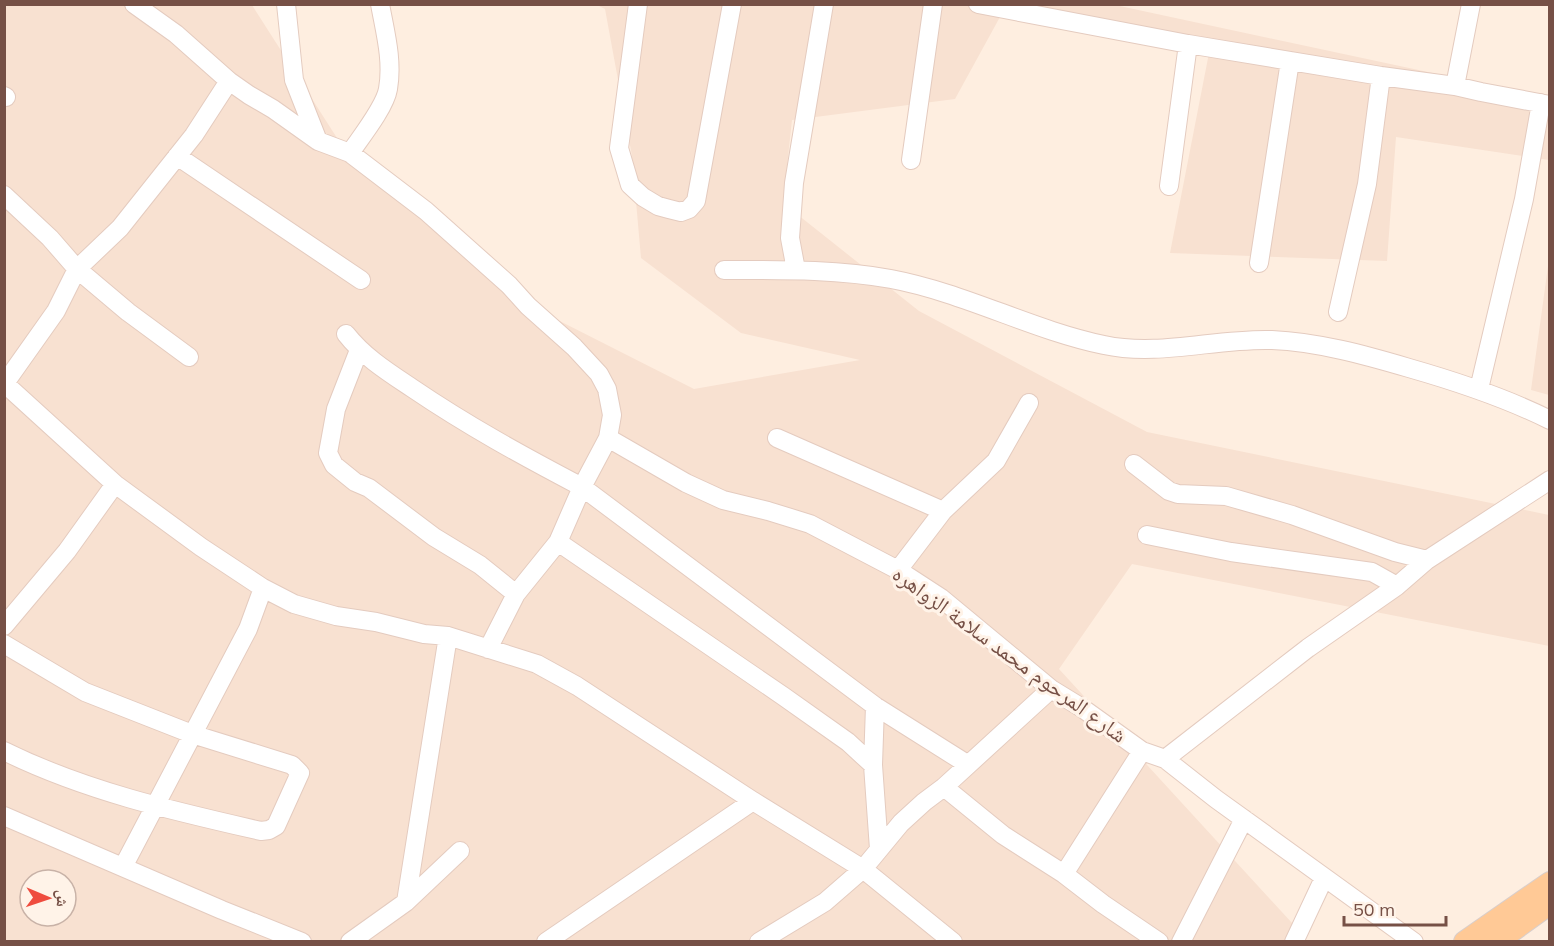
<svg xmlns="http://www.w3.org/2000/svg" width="1554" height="946" viewBox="0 0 1554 946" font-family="Mulish,'Noto Naskh Arabic',sans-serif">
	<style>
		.residential { fill: #f8e1d1; fill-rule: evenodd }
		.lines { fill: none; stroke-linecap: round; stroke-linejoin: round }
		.minor-casing { stroke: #e4cbbf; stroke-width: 20 }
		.major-casing { stroke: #d9cecb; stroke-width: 24 }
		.minor { stroke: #fff; stroke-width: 18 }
		.major { stroke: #ffc996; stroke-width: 22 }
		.labels { text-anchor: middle; stroke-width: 6; stroke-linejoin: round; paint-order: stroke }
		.street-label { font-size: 22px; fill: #765046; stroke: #fff3e8 }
	</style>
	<rect width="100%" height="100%" fill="#feeee0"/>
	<path class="residential" d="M5,5H252L353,163L534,308L694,389L860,360L741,333L641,258L632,156L605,9L597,5H1115L1549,98V160L1396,137L1387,261L1170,253L1209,53L1006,6L955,99L792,120L783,203L919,311L1147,432L1549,515V646L1132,564L1059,669L1304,936L1301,941L5,942ZM30,880H66V916H30Z
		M1549,259V395L1531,390Z"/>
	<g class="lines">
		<defs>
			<path id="minor" d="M286,4L294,80L318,141
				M638,4L619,148L630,185L643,197L658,206L669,209L681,212L689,209L696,201L732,4
				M978,4L1188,44L1381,76L1455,86L1481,92L1550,105
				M229,81L249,95L273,109L318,141L350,153L426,211L509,285L528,306L574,347L599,374L607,389L612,415L608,438L582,487L875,706L873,765L879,849
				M1455,86L1471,4
				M4,96L6,97
				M350,153C361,137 385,107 388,89C393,60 385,32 380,4
				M177,156L361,280
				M911,160L933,4
				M1169,186L1188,44
				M4,195L50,238L77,269L128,312L189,357
				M1259,263L1290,61
				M724,270C780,270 836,269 891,279C965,293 1032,330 1104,345C1159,357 1216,338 1272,340C1318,342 1365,355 1409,368C1458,382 1504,397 1550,420
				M796,270L790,238L794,183L824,4
				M1338,312L1367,184L1381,76
				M346,334C364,357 388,372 412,388C468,426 523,456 582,487L558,542L516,594L488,649
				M359,350L336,409L328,453L334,465L355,482L369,488L434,537L480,565L516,594
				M4,383L115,484L201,547L263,588L294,604L336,616L376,622L424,634L448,636L537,664L577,686L753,801L863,869L953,942
				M5,383L56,311L77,269L120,228L194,135L229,81L176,34L134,4
				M1479,389L1524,199L1541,103
				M608,438L686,483L723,500L768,511L810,524L898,570L941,598L1051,689L1082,708L1142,751L1165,759L1216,799L1414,942
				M777,438L943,511
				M1134,464L1169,491L1178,494L1226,496L1292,515L1395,552L1427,560
				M1147,535L1231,552L1372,572L1397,586
				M558,542L783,696L848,742L873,765
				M898,570L943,511L996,461L1029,403
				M4,626L67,551L115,484
				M4,644L85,692L192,734L292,765L300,773L276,826L269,830L261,831C173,811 85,791 4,751
				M875,706L967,764
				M1165,759L1308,648L1397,586L1427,560L1550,480
				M944,787L1003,835L1064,874L1103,904L1159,942
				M4,816L222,910L302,942
				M123,867L248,629L263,588
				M1064,874L1142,751
				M406,902L448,636
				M350,942L406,902L460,851
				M546,942L753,801
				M759,942L825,902L863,869L901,823L924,802L944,787L1051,689
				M1181,942L1244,819
				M1294,942L1324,878"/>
			<path id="major" d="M1465,942L1550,883
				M1496,942L1550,903"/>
		</defs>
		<use href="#minor" class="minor-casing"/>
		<use href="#major" class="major-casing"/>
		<use href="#minor" class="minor"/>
		<use href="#major" class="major"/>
	</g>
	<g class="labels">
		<g class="street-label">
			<text transform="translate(1010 654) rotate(36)" y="8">شارع المرحوم محمد سلامة الزواهره</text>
		</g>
	</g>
	<rect width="1554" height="946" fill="none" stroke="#765046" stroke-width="12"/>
	<g transform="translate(48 898) rotate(92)"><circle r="28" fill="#fff3e8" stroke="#c8b2a7" stroke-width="1.5"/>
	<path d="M0-4.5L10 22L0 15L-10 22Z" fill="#ef4c3e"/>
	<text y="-9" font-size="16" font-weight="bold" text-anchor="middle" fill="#765046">ش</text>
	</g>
	<path d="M1344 916v9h102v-9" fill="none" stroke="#765046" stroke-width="3"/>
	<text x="1353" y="916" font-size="18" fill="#765046" stroke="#fff3e8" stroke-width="4.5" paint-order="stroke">50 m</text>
</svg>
